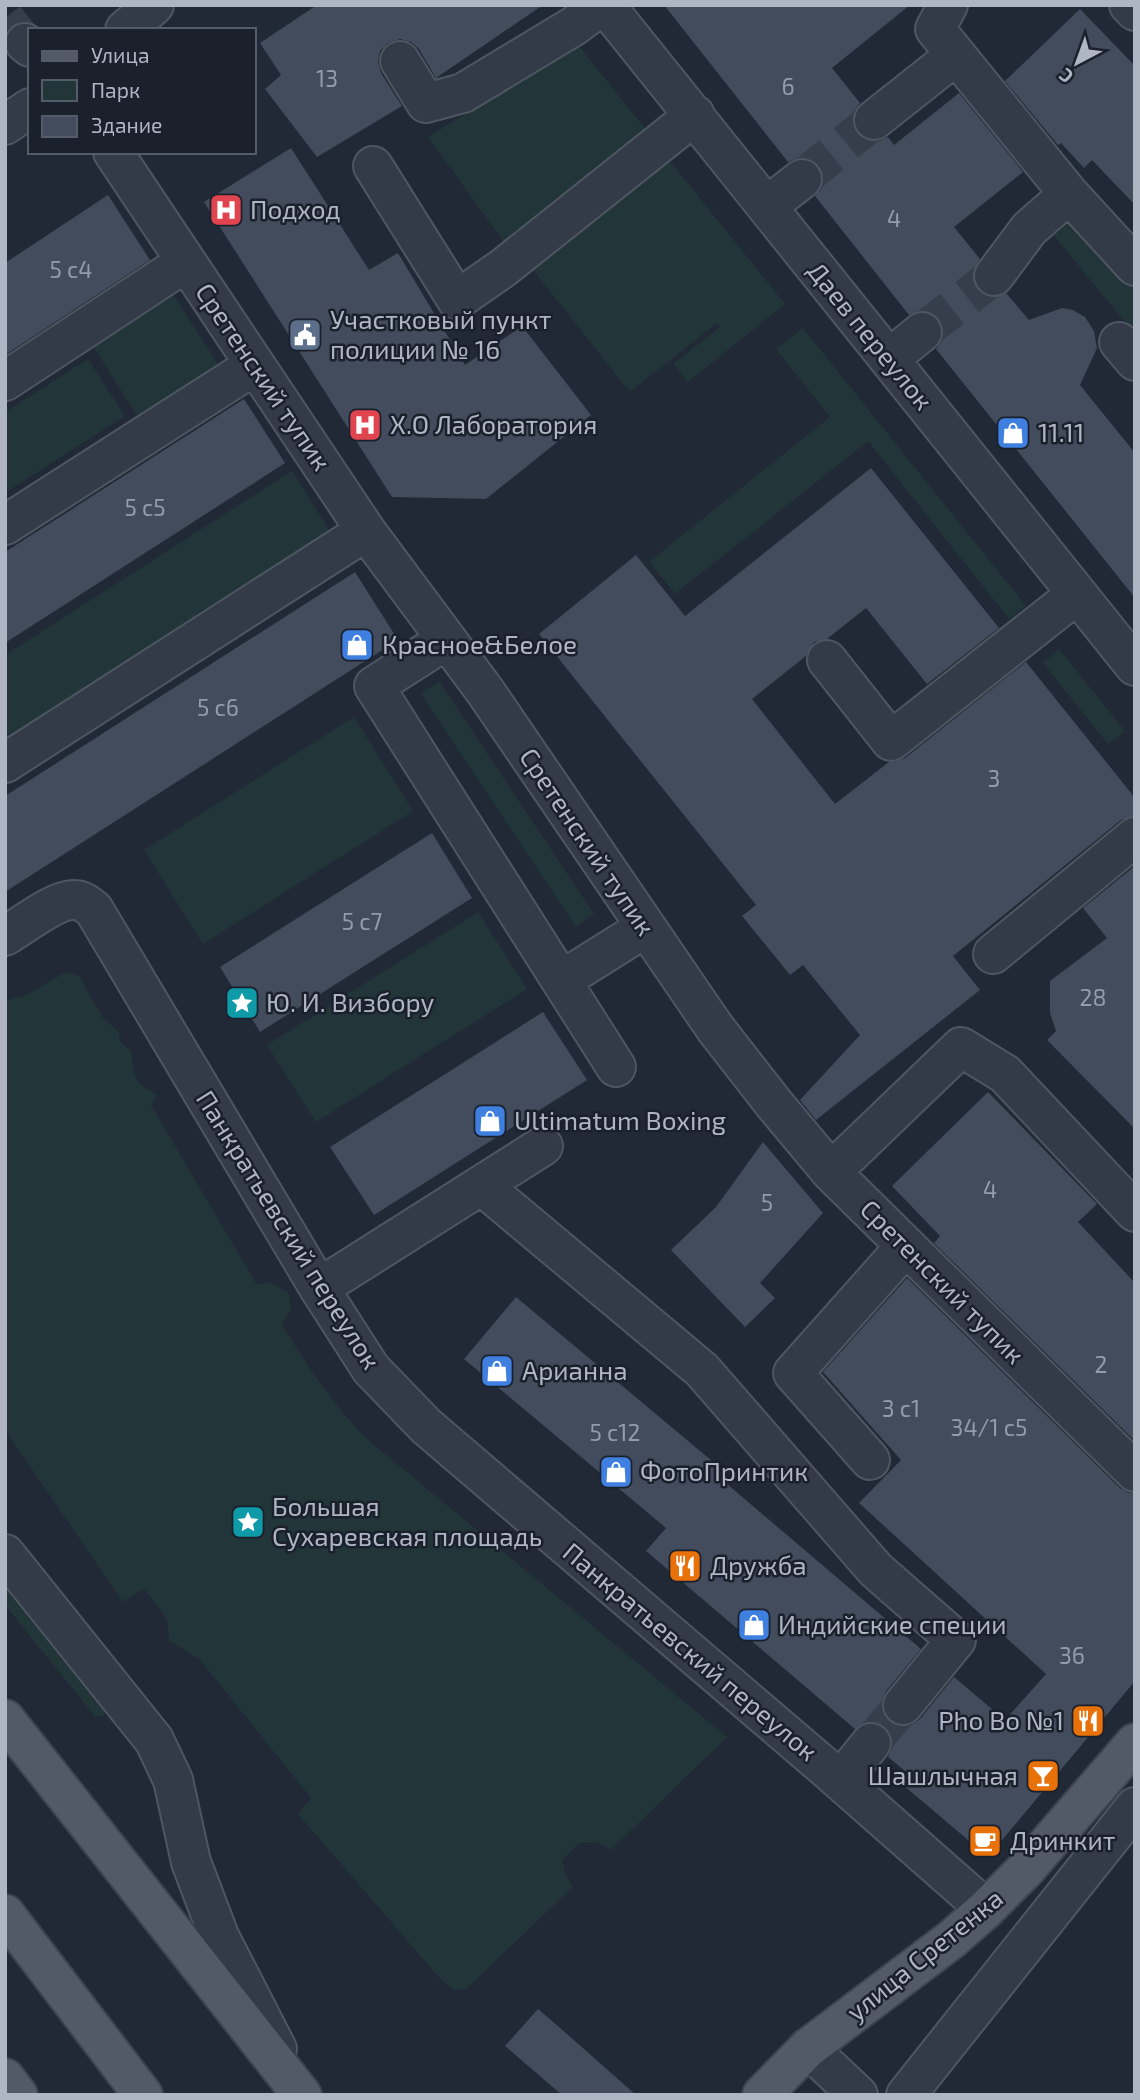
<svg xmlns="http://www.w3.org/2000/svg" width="1140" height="2100" viewBox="0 0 1140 2100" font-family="'Exo 2',sans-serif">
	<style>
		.green { fill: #223538 }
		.building { fill: #424c5c }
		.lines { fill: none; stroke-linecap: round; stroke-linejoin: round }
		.minor-tunnel { stroke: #363e4c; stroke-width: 38; stroke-dasharray: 38 19; stroke-linecap: butt }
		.minor-casing { stroke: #4e5662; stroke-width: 42 }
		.major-casing { stroke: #3d4451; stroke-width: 42 }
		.minor { stroke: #343b48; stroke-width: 38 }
		.major { stroke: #525a68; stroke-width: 38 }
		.labels { text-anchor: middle; stroke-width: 5; stroke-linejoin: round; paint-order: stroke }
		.number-label { font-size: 23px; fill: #939caa }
		.poi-label { font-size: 26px; fill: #aeb6c4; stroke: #1a202c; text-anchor: start }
		.street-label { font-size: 26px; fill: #aeb6c4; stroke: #1a202c }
	</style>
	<rect width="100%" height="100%" fill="#212937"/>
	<path class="green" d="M579,46L651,136L509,249L428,137Z
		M665,155L785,304L688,382L673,364L720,327L717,323L630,392L529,265Z
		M1074,217L1135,284V334L1054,236Z
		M171,291L220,367L139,419L91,343Z
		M803,328L1026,606L1009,619L868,441L675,594L649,562L830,417L776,349Z
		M88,359L125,416L8,491L5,487V412Z
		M292,471L333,536L5,746V655Z
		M1059,649L1125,731L1108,744L1043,663Z
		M439,681L594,914L576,927L421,694Z
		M354,717L413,811L203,944L144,850Z
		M478,912L527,989L316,1122L267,1045Z
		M66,972L79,976L103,1018L119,1032L120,1041L132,1053C133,1081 135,1081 157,1095L151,1105L257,1285L270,1282L288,1292L291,1308L282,1325C309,1368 331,1402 367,1439L727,1737L611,1850L597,1842L579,1843L562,1860L565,1873L573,1887L466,1989L454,1990L443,1982L298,1814L311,1798L200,1660L169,1640L167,1619L144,1589L123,1602L5,1430V1003L15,997H22Z
		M5,1584L106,1709L103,1716L96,1717L93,1714L5,1605Z"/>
	<path class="building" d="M317,5H543L436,78L419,49L411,42L400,39L388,43L380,51L378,62L381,73L402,106L317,157L265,89L281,75L260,43Z
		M664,5H910L832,68L860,103L853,113V124L857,134L865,140L877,142L888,137L894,145L959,93L1023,172L954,227L980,259L972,274L974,284L980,293L992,298L1006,293L1029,320L1062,308L1073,310L1085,317L1094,331L1097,348L1080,385L1135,453V598L936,349L943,339L944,329L939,319L929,311H918L909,315L815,196L822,188L824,177L819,165L810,159L800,157L788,162Z
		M1080,9L1135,66V205L1092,160L1084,168L1061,143L1058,145L1005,81Z
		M291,148L369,270L398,253L465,365L522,326L591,415L486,499L392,497L204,202Z
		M108,195L150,260L5,355V263Z
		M244,399L285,463L5,643V552Z
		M871,468L999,628L927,684L866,608L827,639L814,642L806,656L752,699L835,804L889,762H895L905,758L1026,662L1135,798V816L1121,820L953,956L980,990L816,1120L800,1100L860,1035L803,965L790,975L742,916L756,905L539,634L636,555L685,616Z
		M355,572L398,640L5,892V796Z
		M432,833L472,898L260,1032L220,967Z
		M1135,866V1129L1047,1040L1056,1031L1050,1013V981L1107,938L1083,908Z
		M543,1012L587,1080L374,1215L330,1147Z
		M988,1092L1097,1204L1078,1222L1135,1283V1441L934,1243L940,1236L892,1186Z
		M763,1142L823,1213L760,1283L775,1298L745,1327L671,1250L716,1207Z
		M907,1278L1120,1488L1129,1493H1135V1681L988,1857L902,1784L910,1775L888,1757L893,1746L892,1736L885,1726L874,1721L863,1723L855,1729L646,1551L666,1528L464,1359L516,1297L718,1466L713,1472L921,1649L886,1691L882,1701V1712L889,1721L900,1727L911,1725L920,1719L954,1677L1005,1720L1046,1674L859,1503L901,1460L823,1372Z
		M538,2009L567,2034L636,2095H562L534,2071L505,2046Z"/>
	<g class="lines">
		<path class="minor-tunnel" d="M5,18L25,43
			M802,179L874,120
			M922,332L994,276
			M871,1743L903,1705"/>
		<defs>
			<path id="minor" d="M605,5L1135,666
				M948,5L935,29L1069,194L1135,266
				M1129,5L1135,11
				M125,30L154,5
				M25,43L30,47
				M400,61L426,103L463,93L574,26L602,5
				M874,120L956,55
				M5,125L30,108
				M113,152L366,531L485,691L715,1028L775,1105L831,1172L1135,1472
				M373,166L457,300L503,268L695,115
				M767,206L802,179
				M994,276L1029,229L1069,194
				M1119,342L1135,361
				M889,359L922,332
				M5,381L186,262
				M5,525L255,365
				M446,640L374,686L616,1067
				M827,660L891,741L1077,594
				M5,763L366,531
				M5,936C22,926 56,899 74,900C83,900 88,905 94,910L319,1288L371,1369L426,1426L827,1769L986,1909
				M993,954L1135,837
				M562,980L645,928
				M831,1172L961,1047L1005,1074L1135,1212
				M481,1185L702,1370L876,1570L956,1640L903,1705
				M319,1288L543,1146
				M870,1460L793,1373L905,1247
				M5,1554L154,1740L173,1780L191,1862L219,1936L277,2049
				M841,1780L871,1743
				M808,2048L858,2095
				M906,2095L1135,1807"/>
			<path id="major" d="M5,1719L302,2095
				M5,1914L143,2095
				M5,2078L18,2095
				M762,2095L808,2048L952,1939L986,1909L1026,1869L1135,1743"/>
		</defs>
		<use href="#minor" class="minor-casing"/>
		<use href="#major" class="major-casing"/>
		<use href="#minor" class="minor"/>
		<use href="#major" class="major"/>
	</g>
	<defs>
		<symbol id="hospital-square" viewBox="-11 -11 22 22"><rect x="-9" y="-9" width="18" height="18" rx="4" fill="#e0444e" stroke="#1a202c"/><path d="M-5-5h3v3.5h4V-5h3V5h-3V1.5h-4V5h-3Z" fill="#fff"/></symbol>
		<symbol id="civic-square" viewBox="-11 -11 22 22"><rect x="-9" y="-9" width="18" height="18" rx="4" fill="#5c6f8a" stroke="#1a202c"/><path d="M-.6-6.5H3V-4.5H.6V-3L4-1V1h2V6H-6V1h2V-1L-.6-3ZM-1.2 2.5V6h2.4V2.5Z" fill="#fff"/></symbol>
		<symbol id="shop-square" viewBox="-11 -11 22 22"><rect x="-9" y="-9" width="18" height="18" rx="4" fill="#3f7fe0" stroke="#1a202c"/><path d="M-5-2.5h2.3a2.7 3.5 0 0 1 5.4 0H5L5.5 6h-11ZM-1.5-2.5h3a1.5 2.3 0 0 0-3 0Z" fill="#fff"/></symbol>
		<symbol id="sight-square" viewBox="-11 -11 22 22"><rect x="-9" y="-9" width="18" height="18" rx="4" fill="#0f9aa8" stroke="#1a202c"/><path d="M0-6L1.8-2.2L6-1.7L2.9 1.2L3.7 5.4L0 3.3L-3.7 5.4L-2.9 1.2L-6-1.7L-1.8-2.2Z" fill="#fff"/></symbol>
		<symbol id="restaurant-square" viewBox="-11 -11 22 22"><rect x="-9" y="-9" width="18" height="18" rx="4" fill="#e8710a" stroke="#1a202c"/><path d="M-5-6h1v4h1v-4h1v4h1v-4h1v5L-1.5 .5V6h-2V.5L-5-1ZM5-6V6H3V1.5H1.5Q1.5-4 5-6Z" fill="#fff"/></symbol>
		<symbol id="bar-square" viewBox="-11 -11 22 22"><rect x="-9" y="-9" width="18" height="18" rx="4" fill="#e8710a" stroke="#1a202c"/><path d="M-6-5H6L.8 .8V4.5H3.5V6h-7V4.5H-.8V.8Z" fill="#fff"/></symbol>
		<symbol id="cafe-square" viewBox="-11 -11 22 22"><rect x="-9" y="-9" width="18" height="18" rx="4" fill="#e8710a" stroke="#1a202c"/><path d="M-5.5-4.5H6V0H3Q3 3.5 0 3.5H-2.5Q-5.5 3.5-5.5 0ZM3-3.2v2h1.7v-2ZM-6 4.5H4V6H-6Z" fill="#fff"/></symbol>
	</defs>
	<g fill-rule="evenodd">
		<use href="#hospital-square" x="207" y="191" width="38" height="38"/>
		<use href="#civic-square" x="286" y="316" width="38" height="38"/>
		<use href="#hospital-square" x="346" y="406" width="38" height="38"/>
		<use href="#shop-square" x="994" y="414" width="38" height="38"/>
		<use href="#shop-square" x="338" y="626" width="38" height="38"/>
		<use href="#sight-square" x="223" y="984" width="38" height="38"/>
		<use href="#shop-square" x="471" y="1102" width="38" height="38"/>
		<use href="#shop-square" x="478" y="1352" width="38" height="38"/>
		<use href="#shop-square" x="597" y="1453" width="38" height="38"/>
		<use href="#sight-square" x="229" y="1503" width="38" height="38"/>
		<use href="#restaurant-square" x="666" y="1547" width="38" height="38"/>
		<use href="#shop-square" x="735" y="1606" width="38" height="38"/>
		<use href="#restaurant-square" x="1069" y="1702" width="38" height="38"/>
		<use href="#bar-square" x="1024" y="1757" width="38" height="38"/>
		<use href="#cafe-square" x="966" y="1822" width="38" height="38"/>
	</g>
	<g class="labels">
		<g class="number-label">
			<text x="327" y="87">13</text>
			<text x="788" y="95">6</text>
			<text x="894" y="227">4</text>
			<text x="71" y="278">5 с4</text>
			<text x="145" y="516">5 с5</text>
			<text x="218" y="716">5 с6</text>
			<text x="994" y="787">3</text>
			<text x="362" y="930">5 с7</text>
			<text x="1093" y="1006">28</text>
			<text x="990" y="1198">4</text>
			<text x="767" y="1211">5</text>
			<text x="1101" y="1373">2</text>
			<text x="901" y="1417">3 с1</text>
			<text x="989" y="1436">34/1 с5</text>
			<text x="615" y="1441">5 с12</text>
			<text x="1072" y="1664">36</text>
		</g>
		<g class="poi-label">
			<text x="250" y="219">Подход</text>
			<text x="330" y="329">Участковый пункт<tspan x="330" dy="30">полиции № 16</tspan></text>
			<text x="390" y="434">X.O Лаборатория</text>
			<text x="1038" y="442">11.11</text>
			<text x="382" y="654">Красное&amp;Белое</text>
			<text x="266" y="1012">Ю. И. Визбору</text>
			<text x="514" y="1130">Ultimatum Boxing</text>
			<text x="522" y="1380">Арианна</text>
			<text x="640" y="1481">ФотоПринтик</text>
			<text x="272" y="1516">Большая<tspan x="272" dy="30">Сухаревская площадь</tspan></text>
			<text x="710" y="1575">Дружба</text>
			<text x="778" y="1634">Индийские специи</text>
			<text x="1064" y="1730" text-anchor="end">Pho Bo №1</text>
			<text x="1018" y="1785" text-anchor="end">Шашлычная</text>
			<text x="1010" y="1850">Дринкит</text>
		</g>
		<g class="street-label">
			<text transform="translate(870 336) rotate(51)" y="9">Даев переулок</text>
			<text transform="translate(263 377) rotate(56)" y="9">Сретенский тупик</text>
			<text transform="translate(587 842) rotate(56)" y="9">Сретенский тупик</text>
			<text transform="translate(288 1230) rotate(58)" y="9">Панкратьевский переулок</text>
			<text transform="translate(942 1282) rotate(45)" y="9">Сретенский тупик</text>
			<text transform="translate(690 1652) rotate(40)" y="9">Панкратьевский переулок</text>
			<text transform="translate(925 1955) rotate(-39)" y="9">улица Сретенка</text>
		</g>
	</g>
	<rect width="1140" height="2100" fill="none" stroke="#aeb6c4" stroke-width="14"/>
	<rect x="28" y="28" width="228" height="126" fill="#1a202c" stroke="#555c69" stroke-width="2"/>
	<rect x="42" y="51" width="35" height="10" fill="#525a68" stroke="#555c69" stroke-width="2"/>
	<text x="91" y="63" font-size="21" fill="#aeb6c4">Улица</text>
	<rect x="42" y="80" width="35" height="21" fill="#223538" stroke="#555c69" stroke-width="2"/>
	<text x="91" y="98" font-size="21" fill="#aeb6c4">Парк</text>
	<rect x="42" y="116" width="35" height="21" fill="#424c5c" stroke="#555c69" stroke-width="2"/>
	<text x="91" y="133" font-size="21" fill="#aeb6c4">Здание</text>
	<g transform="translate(1077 63) rotate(221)" stroke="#1a202c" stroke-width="5" paint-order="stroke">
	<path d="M0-5L12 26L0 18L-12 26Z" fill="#aeb6c4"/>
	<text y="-10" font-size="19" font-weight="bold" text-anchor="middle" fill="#aeb6c4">С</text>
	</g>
</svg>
